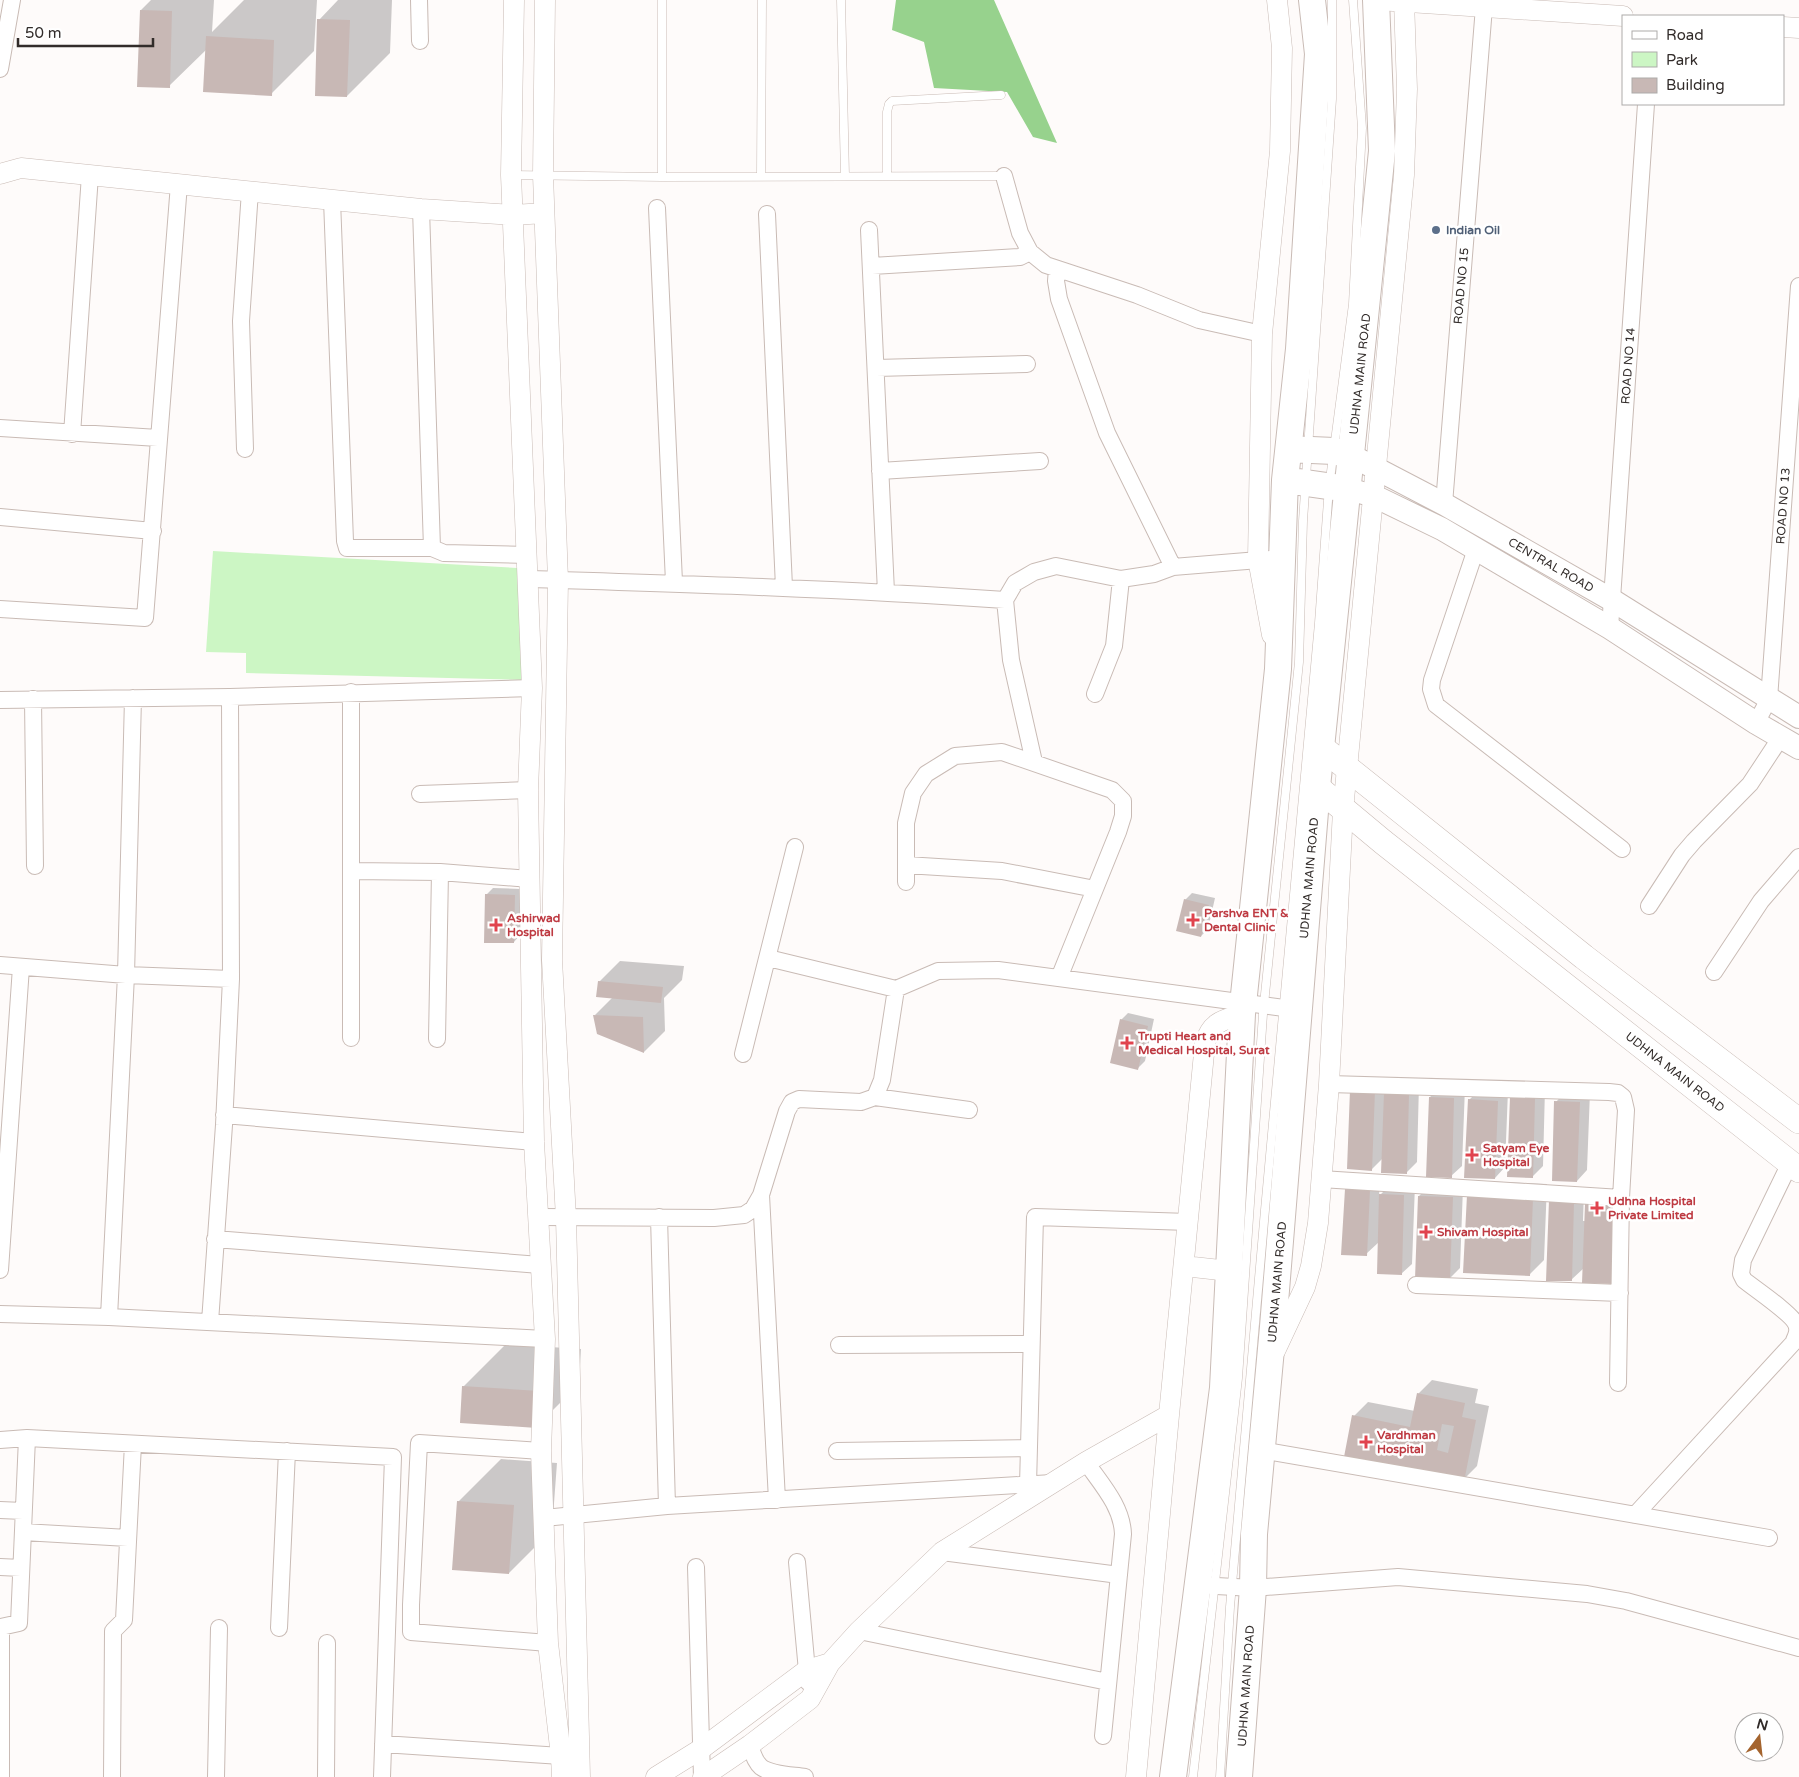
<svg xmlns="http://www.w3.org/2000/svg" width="1799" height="1777" viewBox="0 0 1799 1777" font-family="'Varela Round',sans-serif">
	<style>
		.green { fill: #ccf6c4 }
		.forest { fill: #97d28d }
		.shadow { fill: #0003 }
		.building { fill: #c8b8b5; fill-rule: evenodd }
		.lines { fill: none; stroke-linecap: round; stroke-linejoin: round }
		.service-casing { stroke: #c9bbb5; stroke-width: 9 }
		.minor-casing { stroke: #c9bbb5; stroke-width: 18 }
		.tertiary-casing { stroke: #c9bbb5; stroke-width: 21 }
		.secondary-casing { stroke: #c9bbb5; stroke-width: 24 }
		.primary-casing { stroke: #c9bbb5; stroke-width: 26 }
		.trunk-casing { stroke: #c9bbb5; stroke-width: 28 }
		.service { stroke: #fff; stroke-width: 8 }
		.minor { stroke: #fff; stroke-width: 16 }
		.tertiary { stroke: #fff; stroke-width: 20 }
		.secondary { stroke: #fff; stroke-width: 22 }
		.primary { stroke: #fff; stroke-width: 25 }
		.trunk { stroke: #fff; stroke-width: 26 }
		.service-dot { fill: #5c6f8a; stroke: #fff; stroke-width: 2 }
		.health-dot { fill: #e0444e; stroke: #fff; stroke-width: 2 }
		.labels { text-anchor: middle; stroke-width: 5; stroke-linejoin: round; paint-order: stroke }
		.service-label { font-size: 12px; font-weight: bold; fill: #4e5e75; stroke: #fff; text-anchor: start }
		.street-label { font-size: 12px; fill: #322c2a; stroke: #fff }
		.health-label { font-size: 12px; font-weight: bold; fill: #be3a42; stroke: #fff; text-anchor: start }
	</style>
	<rect width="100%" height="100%" fill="#fefbfa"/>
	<path class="green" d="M213,551L517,568L526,680L246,673V653L206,652Z"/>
	<path class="forest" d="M896,0H994L1057,143L1033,137L1007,92L934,88L924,42L892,30Z"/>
	<path class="shadow" d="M151,0H214L212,32L244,0H317L314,51L271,94L207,49L169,86L141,10Z
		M338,0H392L390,53L347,96L319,20Z
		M493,888L521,889L520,935L514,942L486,895Z
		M1192,893L1215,898L1208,929L1201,936L1185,900Z
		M620,961L684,966L682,980L664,998L665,1031L644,1052L595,1015L613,997L599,982Z
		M1128,1013L1154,1019L1145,1061L1138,1068L1121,1020Z
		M1419,1084L1417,1162L1406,1173L1383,1158L1372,1169L1351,1090Z
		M1441,1087H1465L1462,1166L1451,1176L1430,1097Z
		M1545,1088L1543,1166L1532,1177L1511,1098Z
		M1480,1089L1508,1090L1505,1167L1495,1178L1469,1100Z
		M1566,1091L1590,1092L1587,1170L1577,1181L1556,1102Z
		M1356,1179L1380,1180L1379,1196L1391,1184L1415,1185L1412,1264L1401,1274L1379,1242L1366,1254L1346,1189Z
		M1482,1181L1547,1184L1544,1260L1529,1275L1468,1195Z
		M1429,1186L1463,1187L1460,1268L1449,1279L1419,1196Z
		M1561,1190L1584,1191L1583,1221H1586L1587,1204L1597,1194L1627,1195L1584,1268L1571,1280Z
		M506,1344L581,1349L579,1384L536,1427L463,1387Z
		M1432,1380L1478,1389L1475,1403L1489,1406L1477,1466L1463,1480L1354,1416L1368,1402L1415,1411L1418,1394Z
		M501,1459L557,1463L552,1530L509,1573L458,1502Z"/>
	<path class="building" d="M140,10L172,11L170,88L137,87Z
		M317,19L350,20L347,97L315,96Z
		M206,36L274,40L272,96L203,92Z
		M485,894L515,895L514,943H484Z
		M1184,899L1209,905L1201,937L1176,931Z
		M598,981L663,987L661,1003L596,997Z
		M593,1015L643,1017L644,1053L597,1034Z
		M1120,1019L1148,1026L1138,1070L1110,1063Z
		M1350,1090H1375L1372,1171L1347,1169Z
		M1384,1093L1409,1094L1407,1174L1381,1173Z
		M1429,1097L1454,1098L1452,1178L1426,1177Z
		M1510,1097L1535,1098L1533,1178L1507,1177Z
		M1468,1099L1498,1101L1495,1179L1464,1178Z
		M1554,1101L1580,1102L1577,1182L1552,1181Z
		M1345,1189L1370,1190L1367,1256L1341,1255Z
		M1379,1194L1404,1195L1402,1275L1377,1274Z
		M1467,1195L1533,1198L1530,1276L1463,1273Z
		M1418,1196L1453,1197L1450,1280L1415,1279Z
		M1549,1200L1574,1201L1572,1281H1546Z
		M1585,1204L1617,1206L1613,1284L1582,1283Z
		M462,1386L539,1391L537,1428L460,1423Z
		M1417,1393L1465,1403L1462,1417L1476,1420L1464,1482L1344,1457L1352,1415L1410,1427ZM1442,1424L1454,1426L1448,1453L1437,1450Z
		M457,1501L514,1505L509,1574L452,1570Z"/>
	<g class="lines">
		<defs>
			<path id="service" d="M662,0V177
				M841,0L845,176
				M511,175L662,177L1004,176
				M761,176L762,0
				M887,176V112L889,104L892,101L1001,95
				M1193,1777L1238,1378L1263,1014L1299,662L1303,521L1332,99V0
				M1220,1777L1230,1607L1265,1210L1319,623L1329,487L1353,304L1362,128L1353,0"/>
			<path id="minor" d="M419,0L420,41
				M0,69L12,0
				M1004,176L1020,233L1030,252L1046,265L1137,295L1199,320L1262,334
				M332,200L345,541L347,548H432L444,553L528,555
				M657,208L674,582
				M421,209L432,548
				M767,214L784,587
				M869,230L886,592
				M872,266L1020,257L1030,252
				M1057,269L1056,281L1059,299L1107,433L1173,567
				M876,368L1027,364
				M0,428L158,438
				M72,434L90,175
				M245,449L241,321L250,191
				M880,471L1040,461
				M1444,504L1484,7
				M0,517L153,531
				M1476,549L1432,680L1431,689L1436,705L1622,849
				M529,579C688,584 846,589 1005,600
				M0,609L145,618L179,184
				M1610,628L1646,104
				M1095,694L1114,646L1121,579
				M33,699L35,866
				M0,700L230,697L532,688
				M1756,723L1769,699L1799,286
				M1034,762L1011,660L1005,600L1015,583L1034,572L1056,566L1121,579L1154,574L1173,567L1271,559
				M420,794L528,790
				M906,865L1002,871L1095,889
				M351,871L440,872L530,879
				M906,882V823L913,793L926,774L955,756L1002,752L1112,790L1123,801V816L1118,832L1059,978
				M1649,906L1682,855L1694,841L1750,784L1781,737
				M768,958L896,989L938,971L998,970L1299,1010
				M0,965L126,975L231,979
				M1714,972L1761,901L1799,857
				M351,1038V692
				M437,1039L440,872
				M743,1054L795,847
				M1329,1084L1609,1092L1618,1093L1623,1097L1626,1110L1621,1198L1618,1383
				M875,1097L882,1080L896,989
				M224,1115L534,1142
				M1321,1179L1621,1198
				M761,1195L777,1500
				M539,1217L714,1218L744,1215L753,1209L761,1195L787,1111L792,1102L799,1099L861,1102L875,1097L969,1110
				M659,1217L667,1506
				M215,1239L540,1265
				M0,1270L21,967
				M1416,1285L1620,1293
				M0,1314L109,1317L545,1339
				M109,1317L126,975L133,698
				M210,1322L224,1125L231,979L230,697
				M839,1345L1031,1344
				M0,1440L27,1438L393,1457L382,1777
				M1260,1450L1769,1538
				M541,1451L419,1443L411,1605V1632L548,1643
				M837,1451L1029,1448
				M1086,1462C1101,1484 1122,1506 1123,1534L1103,1736
				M1028,1485L1035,1217L1189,1222
				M0,1510L23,1511
				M1635,1515L1793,1343C1796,1336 1799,1331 1796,1324C1791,1313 1755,1289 1744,1280L1741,1274L1743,1260L1790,1163
				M544,1518L667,1506L1052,1483
				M23,1532L128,1538
				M942,1552L1119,1575
				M797,1562L808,1682
				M0,1567L21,1568
				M696,1567L702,1777
				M1198,1585L1253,1588L1398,1577L1587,1594L1626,1601L1799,1648
				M279,1628L287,1451
				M859,1631L1108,1682
				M383,1744L561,1756
				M750,1745C752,1752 755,1762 761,1767C772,1775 792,1775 805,1777
				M1,1777V1627L19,1623L27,1438
				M112,1777L113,1631L124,1620L133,1444
				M216,1777L219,1628
				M326,1777L327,1643"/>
			<path id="tertiary" d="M514,0L511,175L532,688L528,790L534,1142L545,1339L541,1451L548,1643L561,1756L562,1777
				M545,0L543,175L558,580L552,960L566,1218L580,1777
				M1378,0L1623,16
				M1783,27L1799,28
				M0,174L21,168L421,209L514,215L544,213
				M1272,635L1258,559L1262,334L1280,151L1282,48L1277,0
				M1184,1266L1229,1271
				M1275,1351L1305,1287L1311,1266L1318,1223L1329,1084L1343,810L1404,175L1407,89L1404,0
				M656,1777L701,1749L807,1670L830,1663
				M703,1777L750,1745L810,1699L830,1663L859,1631L942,1552L1086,1462L1169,1415
				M1136,1777L1169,1415L1205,1043C1211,1022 1223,1020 1242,1014"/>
			<path id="secondary" d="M1352,456L1444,504L1612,600L1799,717
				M1348,489L1374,496L1442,529L1610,628L1756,723L1799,748"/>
			<path id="primary" d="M1321,747L1584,957L1799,1121
				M1317,787L1383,842L1799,1170"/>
			<path id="trunk" d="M1289,449L1334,451L1352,456
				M1285,480L1348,489
				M1173,1777L1223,1388L1242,1014L1278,669L1285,480L1299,349L1318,54L1312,0
				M1239,1777L1253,1588L1254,1534L1273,1327L1317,787L1382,151L1376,0"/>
		</defs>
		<use href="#service" class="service-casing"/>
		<use href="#minor" class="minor-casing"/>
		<use href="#tertiary" class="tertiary-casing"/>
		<use href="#secondary" class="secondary-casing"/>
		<use href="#primary" class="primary-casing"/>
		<use href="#trunk" class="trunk-casing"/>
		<use href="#service" class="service"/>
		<use href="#minor" class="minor"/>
		<use href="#tertiary" class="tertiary"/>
		<use href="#secondary" class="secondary"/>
		<use href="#primary" class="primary"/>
		<use href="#trunk" class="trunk"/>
	</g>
	<circle class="service-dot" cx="1436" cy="230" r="5"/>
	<g class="health-dot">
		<path d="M1190.5 912.5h5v5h5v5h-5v5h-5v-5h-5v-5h5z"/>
		<path d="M493.5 917.5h5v5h5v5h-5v5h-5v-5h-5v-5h5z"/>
		<path d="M1124.5 1035.5h5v5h5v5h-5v5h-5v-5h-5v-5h5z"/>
		<path d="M1469.5 1147.5h5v5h5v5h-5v5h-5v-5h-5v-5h5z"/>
		<path d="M1594.5 1200.5h5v5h5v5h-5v5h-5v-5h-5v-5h5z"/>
		<path d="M1423.5 1224.5h5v5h5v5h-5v5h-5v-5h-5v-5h5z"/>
		<path d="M1363.5 1434.5h5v5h5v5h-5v5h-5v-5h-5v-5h5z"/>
	</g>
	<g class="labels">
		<g class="service-label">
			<text x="1446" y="234">Indian Oil</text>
		</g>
		<g class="street-label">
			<text transform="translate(1461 286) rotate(-85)" y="4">ROAD NO 15</text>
			<text transform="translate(1628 366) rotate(-86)" y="4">ROAD NO 14</text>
			<text transform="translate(1360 374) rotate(-84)" y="4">UDHNA MAIN ROAD</text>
			<text transform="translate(1783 506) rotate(-86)" y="4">ROAD NO 13</text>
			<text transform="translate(1551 565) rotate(30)" y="4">CENTRAL ROAD</text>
			<text transform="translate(1309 878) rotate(-85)" y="4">UDHNA MAIN ROAD</text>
			<text transform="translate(1675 1072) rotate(38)" y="4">UDHNA MAIN ROAD</text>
			<text transform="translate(1277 1282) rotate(-85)" y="4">UDHNA MAIN ROAD</text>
			<text transform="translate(1246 1686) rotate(-86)" y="4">UDHNA MAIN ROAD</text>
		</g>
		<g class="health-label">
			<text x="1204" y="917">Parshva ENT &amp;<tspan x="1204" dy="14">Dental Clinic</tspan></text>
			<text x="507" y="922">Ashirwad<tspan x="507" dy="14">Hospital</tspan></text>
			<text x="1138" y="1040">Trupti Heart and<tspan x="1138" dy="14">Medical Hospital, Surat</tspan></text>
			<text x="1483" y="1152">Satyam Eye<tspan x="1483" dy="14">Hospital</tspan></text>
			<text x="1608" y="1205">Udhna Hospital<tspan x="1608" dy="14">Private Limited</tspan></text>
			<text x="1437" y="1236">Shivam Hospital</text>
			<text x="1377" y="1439">Vardhman<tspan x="1377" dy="14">Hospital</tspan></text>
		</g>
	</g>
	<rect x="1622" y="15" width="162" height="90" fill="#ffffff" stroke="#adabaa"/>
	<rect x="1632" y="31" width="25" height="8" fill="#ffffff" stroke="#adabaa"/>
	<text x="1666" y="40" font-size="15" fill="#322c2a">Road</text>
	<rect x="1632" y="52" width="25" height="15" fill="#ccf6c4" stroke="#adabaa"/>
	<text x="1666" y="65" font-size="15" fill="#322c2a">Park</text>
	<rect x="1632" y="78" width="25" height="15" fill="#c8b8b5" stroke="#adabaa"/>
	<text x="1666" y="90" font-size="15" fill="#322c2a">Building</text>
	<g transform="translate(1759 1737) rotate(15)"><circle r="24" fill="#ffffff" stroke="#adabaa"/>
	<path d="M0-4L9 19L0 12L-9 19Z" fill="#a4642e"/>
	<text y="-8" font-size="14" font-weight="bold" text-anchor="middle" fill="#322c2a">N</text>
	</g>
	<path d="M18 38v8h135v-8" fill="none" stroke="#322c2a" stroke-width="2.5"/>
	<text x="25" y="38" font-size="15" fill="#322c2a" stroke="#ffffff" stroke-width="4" paint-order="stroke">50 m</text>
</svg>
